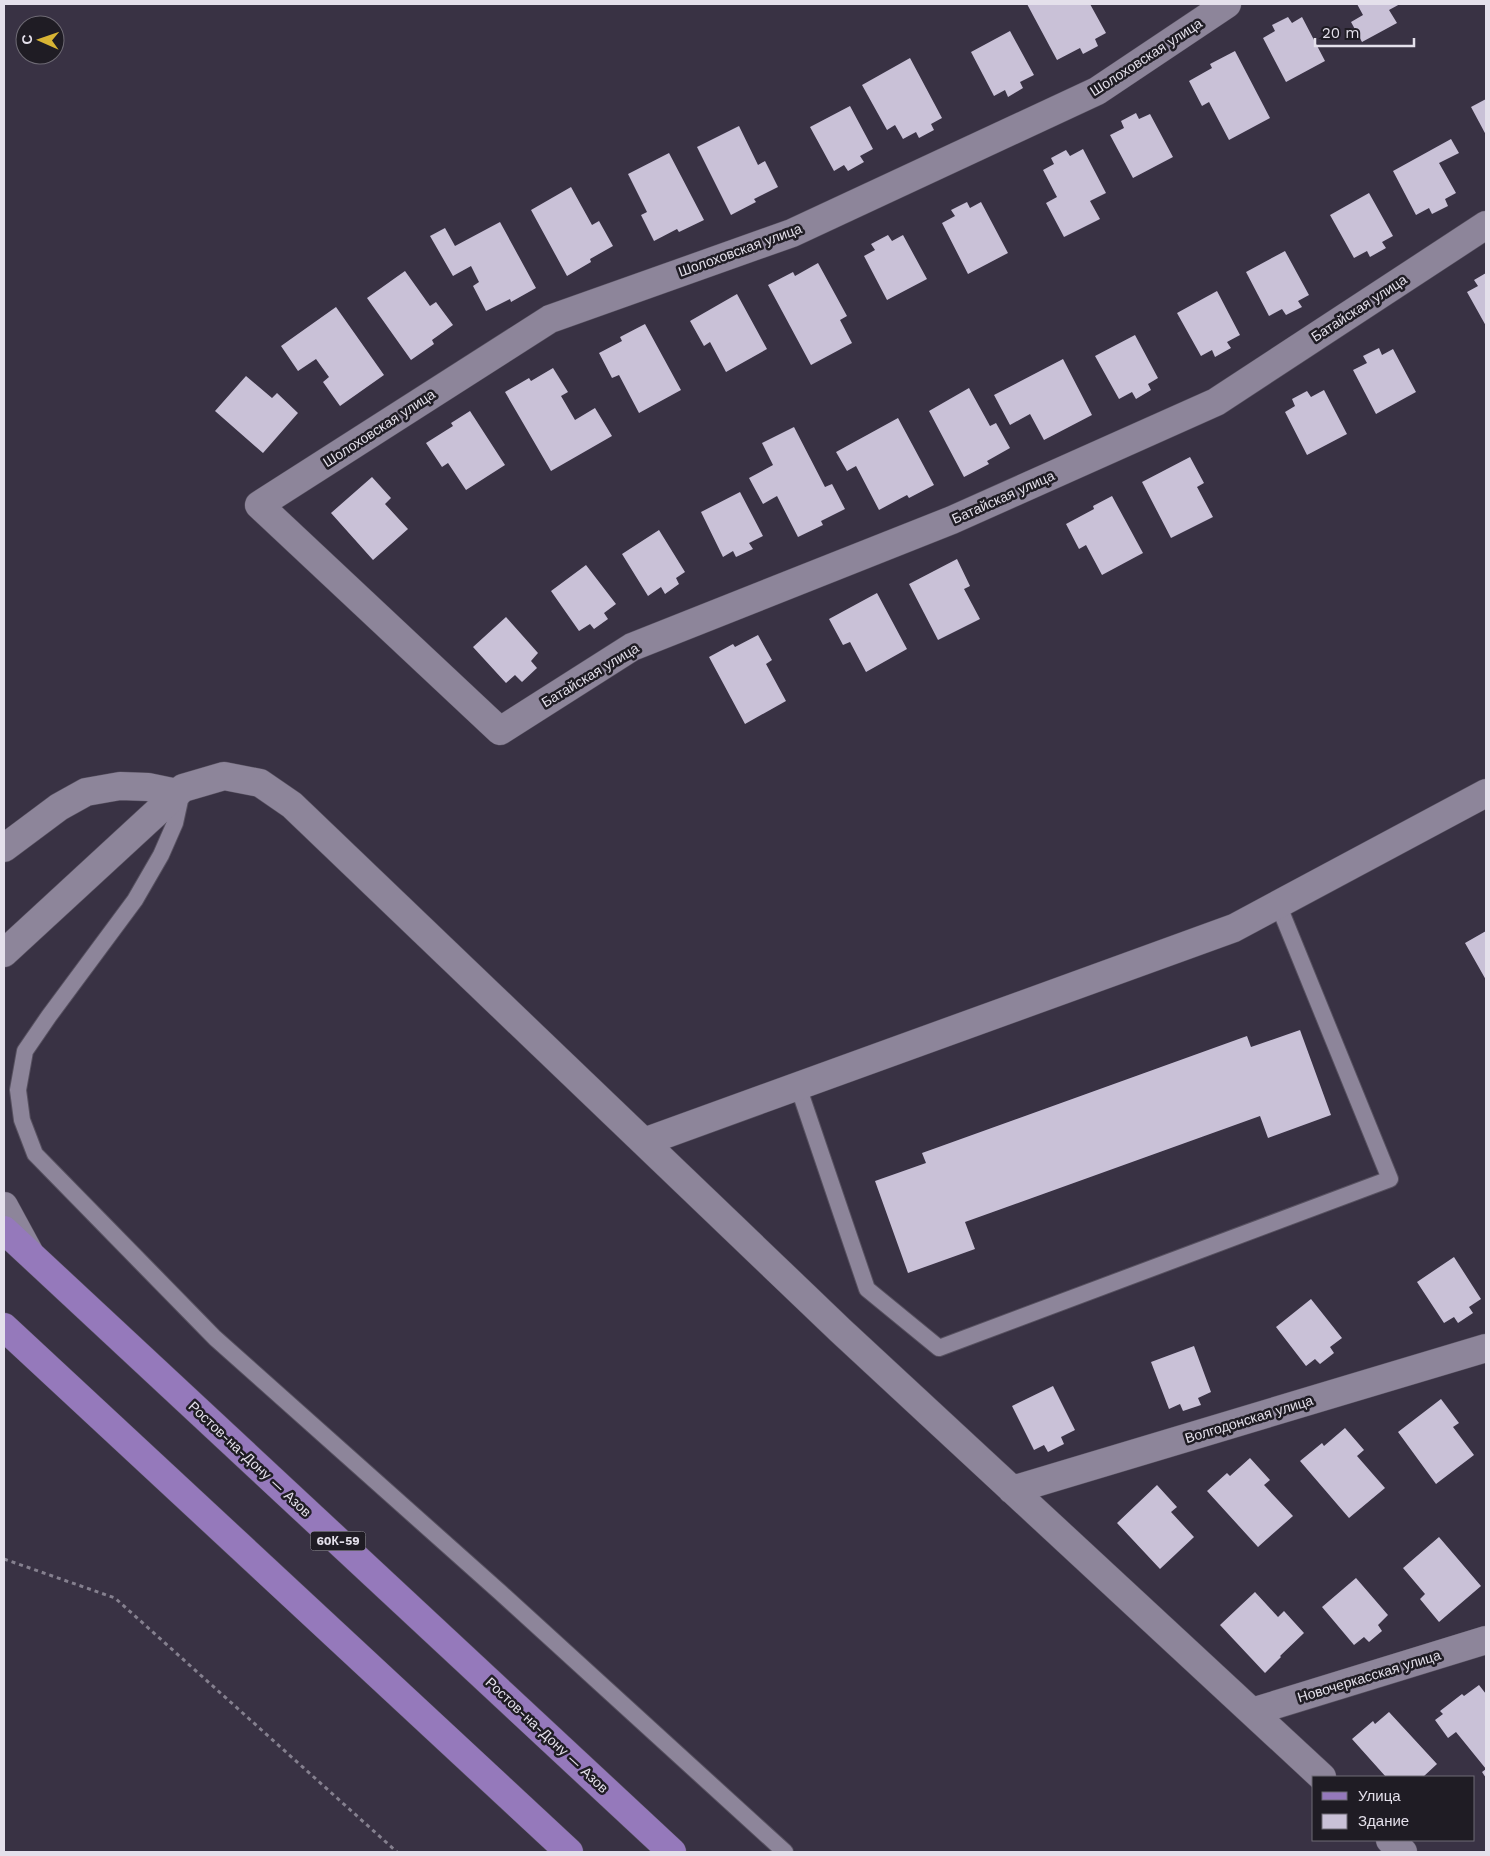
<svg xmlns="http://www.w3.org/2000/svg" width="1490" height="1856" viewBox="0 0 1490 1856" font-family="'Work Sans',sans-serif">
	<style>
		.building { fill: #c9c1d7 }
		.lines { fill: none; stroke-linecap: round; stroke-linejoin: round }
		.service-casing { stroke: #575160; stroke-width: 18 }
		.minor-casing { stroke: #575160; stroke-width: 29 }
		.primary-casing { stroke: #575160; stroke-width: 29 }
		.path { stroke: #85808f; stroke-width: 3; stroke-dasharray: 4 4; stroke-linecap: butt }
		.service { stroke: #8d859a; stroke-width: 16 }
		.minor { stroke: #8d859a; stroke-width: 28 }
		.primary { stroke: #9579bb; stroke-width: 28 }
		.labels { text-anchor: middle; stroke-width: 5; stroke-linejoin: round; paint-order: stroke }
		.shield { fill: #1f1c24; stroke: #a9a5af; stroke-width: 1 }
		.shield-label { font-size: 12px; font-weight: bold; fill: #e4e0eb }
		.street-label { font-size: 14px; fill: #e4e0eb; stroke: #1f1c24 }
	</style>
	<rect width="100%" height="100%" fill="#393244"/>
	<path class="building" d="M1027,4H1090L1106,33L1095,39L1098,46L1083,54L1080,48L1057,60Z
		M1357,4H1400L1389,10L1397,23L1362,42L1351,22L1363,15Z
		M1288,17L1292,23L1302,17L1325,61L1286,82L1263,38L1275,31L1272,25Z
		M1010,31L1034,75L1020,82L1023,88L1008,97L1005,90L994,96L971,52Z
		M1235,51L1270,118L1229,140L1209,102L1202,106L1189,81L1212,68L1210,64Z
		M910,58L942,118L931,124L934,130L919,138L916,132L903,139L895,125L887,130L862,85Z
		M1486,99V135L1471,107Z
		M850,106L873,149L860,156L864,162L848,171L844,165L834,171L810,127Z
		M1136,113L1139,119L1150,114L1173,157L1133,178L1110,135L1124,128L1121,121Z
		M739,126L758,165L765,161L778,187L754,199L756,202L731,215L697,147Z
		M1451,139L1459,153L1439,163L1456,193L1445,199L1448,206L1432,214L1429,208L1416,215L1393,171Z
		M1083,149L1106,193L1090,201L1100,219L1064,237L1046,203L1057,197L1043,170L1054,164L1051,158L1066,150L1070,156Z
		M669,153L704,220L679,232L677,229L654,241L641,215L647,212L628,174Z
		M571,187L592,225L599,221L613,246L590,259L591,262L567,276L531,210Z
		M1369,193L1393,236L1382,242L1386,248L1370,257L1367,251L1354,258L1330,215Z
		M967,202L970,208L981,202L1008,253L968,274L942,223L955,216L951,210Z
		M500,222L536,288L511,302L510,299L486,311L473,286L479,282L471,266L453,276L430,236L445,228L455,246Z
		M888,235L892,241L903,235L927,279L887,300L864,256L875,250L871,244Z
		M1285,251L1309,295L1298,301L1302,307L1286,315L1282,309L1269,316L1246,272Z
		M818,263L847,316L840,320L852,343L811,365L768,285L793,272L795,276Z
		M405,271L430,306L436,302L453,325L432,340L434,344L411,360L367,298Z
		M1486,273V326L1467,292L1478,286L1474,280Z
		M1217,291L1240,335L1227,342L1231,348L1215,357L1212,350L1201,356L1177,313Z
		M737,294L767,349L726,372L710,342L704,346L690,321Z
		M336,307L384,375L340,406L323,382L329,377L316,359L298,371L281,346Z
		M645,324L681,390L639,413L619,375L612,378L599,353L622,341L620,337Z
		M1135,335L1158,378L1148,384L1151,390L1136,399L1132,392L1119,399L1095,356Z
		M1379,348L1382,355L1393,349L1416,392L1376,414L1353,370L1367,363L1363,356Z
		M1063,359L1092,415L1044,440L1030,414L1010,425L994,395Z
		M553,368L568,392L561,396L575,420L595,408L612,436L551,471L505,392L529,378L531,381Z
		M246,376L272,398L277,393L298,413L263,453L215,411Z
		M969,388L990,426L996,423L1010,448L987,461L989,464L964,477L929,411Z
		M1324,390L1347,434L1307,455L1285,412L1295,406L1292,399L1307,391L1311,397Z
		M470,411L505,465L466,490L448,463L442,467L426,443L453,426L451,423Z
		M898,418L934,485L909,498L907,495L879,510L856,466L847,471L836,452Z
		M794,427L825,487L832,484L845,509L821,521L823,525L798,537L777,496L763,504L749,478L773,465L762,443Z
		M1190,457L1204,483L1197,487L1213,517L1171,538L1142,482Z
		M372,477L391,498L385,504L408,529L373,560L331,513Z
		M740,492L763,536L749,543L753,549L736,557L733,551L723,557L701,512Z
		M1112,496L1143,553L1102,575L1086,545L1079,549L1066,524L1094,509L1093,506Z
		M659,530L685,572L676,578L679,584L665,594L661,587L648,596L622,554Z
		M957,559L970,586L964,589L980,619L938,640L909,584Z
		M586,565L616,604L604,613L608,619L594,629L590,624L579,631L551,591Z
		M877,593L907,649L866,672L850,642L843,645L829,619Z
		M506,617L538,653L531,661L537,668L522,682L515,675L506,683L473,647Z
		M758,635L772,660L766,664L786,701L745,724L709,657L733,644L735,647Z
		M1486,931V980L1465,943Z
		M1300,1030L1331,1115L1268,1138L1260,1116L965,1222L975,1249L908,1273L875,1181L926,1163L922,1153L1247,1036L1251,1047Z
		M1454,1257L1481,1299L1469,1307L1473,1313L1458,1323L1454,1317L1444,1323L1417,1282Z
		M1311,1299L1342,1338L1330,1347L1334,1353L1320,1364L1315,1359L1306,1366L1276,1327Z
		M1194,1346L1211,1392L1198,1398L1201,1405L1183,1411L1180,1404L1169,1409L1151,1362Z
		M1053,1386L1075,1430L1061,1437L1064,1444L1048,1452L1044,1445L1034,1450L1012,1406Z
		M1441,1399L1459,1423L1453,1427L1474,1455L1436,1484L1398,1432Z
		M1345,1428L1364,1450L1357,1456L1385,1488L1349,1518L1300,1461L1322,1443L1324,1446Z
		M1250,1458L1270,1480L1264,1485L1293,1516L1258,1547L1207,1491L1227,1473L1230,1476Z
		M1157,1485L1177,1507L1171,1512L1194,1537L1160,1569L1117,1523Z
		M1439,1537L1481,1586L1439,1622L1420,1599L1425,1594L1403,1568Z
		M1356,1578L1388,1615L1378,1625L1382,1631L1369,1642L1364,1637L1354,1645L1322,1607Z
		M1255,1592L1278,1617L1284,1611L1304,1633L1280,1656L1281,1657L1265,1673L1220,1625Z
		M1479,1685L1486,1694V1778L1482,1772L1486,1769L1456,1732L1448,1738L1435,1720L1443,1714L1440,1711L1462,1694L1464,1696Z
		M1389,1712L1437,1764L1423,1777H1386L1352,1739L1373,1721L1375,1724Z"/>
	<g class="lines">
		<defs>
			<path id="service" d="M182,791L175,823L161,855L135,900L49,1016L25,1051L18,1090L22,1120L35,1154L215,1338L501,1593L785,1852
				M798,1086L867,1289L939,1348L1390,1179L1278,904"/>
			<path id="minor" d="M1227,4L1097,91L792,233L550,319L259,505L500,731L632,647L952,520L1216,402L1486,225
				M4,848L59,807L86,792L120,786L148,787L177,793
				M4,953L183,788L224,776L260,783L292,805L840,1330L1322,1777
				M644,1142L1234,928L1486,793
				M4,1206L29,1252
				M1012,1490L1486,1348
				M1252,1712L1486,1640
				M1390,1840L1403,1852"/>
			<path id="primary" d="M4,1230L672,1852
				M4,1327L569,1852"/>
		</defs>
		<use href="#service" class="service-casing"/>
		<use href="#minor" class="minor-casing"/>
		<use href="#primary" class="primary-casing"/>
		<path class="path" d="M4,1559L115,1598L397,1852"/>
		<use href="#service" class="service"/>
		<use href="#minor" class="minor"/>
		<use href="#primary" class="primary"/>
	</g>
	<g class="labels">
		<rect class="shield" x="310.5" y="1531.5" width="55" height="19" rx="4"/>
		<g class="shield-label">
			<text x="338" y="1545">60К-59</text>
		</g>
		<g class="street-label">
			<text transform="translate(1146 57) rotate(-33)" y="5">Шолоховская улица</text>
			<text transform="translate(740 250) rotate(-20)" y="5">Шолоховская улица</text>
			<text transform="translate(1359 308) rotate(-33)" y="5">Батайская улица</text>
			<text transform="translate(379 428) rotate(-33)" y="5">Шолоховская улица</text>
			<text transform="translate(1003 497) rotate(-24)" y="5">Батайская улица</text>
			<text transform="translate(590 675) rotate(-31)" y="5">Батайская улица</text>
			<text transform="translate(1249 1419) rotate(-17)" y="5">Волгодонская улица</text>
			<text transform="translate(250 1459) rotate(43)" y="5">Ростов-на-Дону — Азов</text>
			<text transform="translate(1369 1676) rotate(-17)" y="5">Новочеркасская улица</text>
			<text transform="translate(547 1735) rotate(43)" y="5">Ростов-на-Дону — Азов</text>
		</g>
	</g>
	<rect width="1490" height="1856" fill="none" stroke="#e4e0eb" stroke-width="10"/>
	<rect x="1312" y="1776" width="162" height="65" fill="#1f1c24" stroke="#6e6a74"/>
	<rect x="1322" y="1792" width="25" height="8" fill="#9579bb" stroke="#6e6a74"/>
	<text x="1358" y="1801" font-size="15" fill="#e4e0eb">Улица</text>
	<rect x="1322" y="1814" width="25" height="15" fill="#c9c1d7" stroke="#6e6a74"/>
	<text x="1358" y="1826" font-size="15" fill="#e4e0eb">Здание</text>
	<g transform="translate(40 40) rotate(272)"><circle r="24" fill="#1f1c24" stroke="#6e6a74"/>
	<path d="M0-4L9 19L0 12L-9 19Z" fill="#d8b434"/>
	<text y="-8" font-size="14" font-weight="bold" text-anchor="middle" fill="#e4e0eb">С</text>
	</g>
	<path d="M1315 38v8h99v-8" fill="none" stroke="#e4e0eb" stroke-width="2.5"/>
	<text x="1322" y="38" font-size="15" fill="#e4e0eb" stroke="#1f1c24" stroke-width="4" paint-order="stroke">20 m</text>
</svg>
